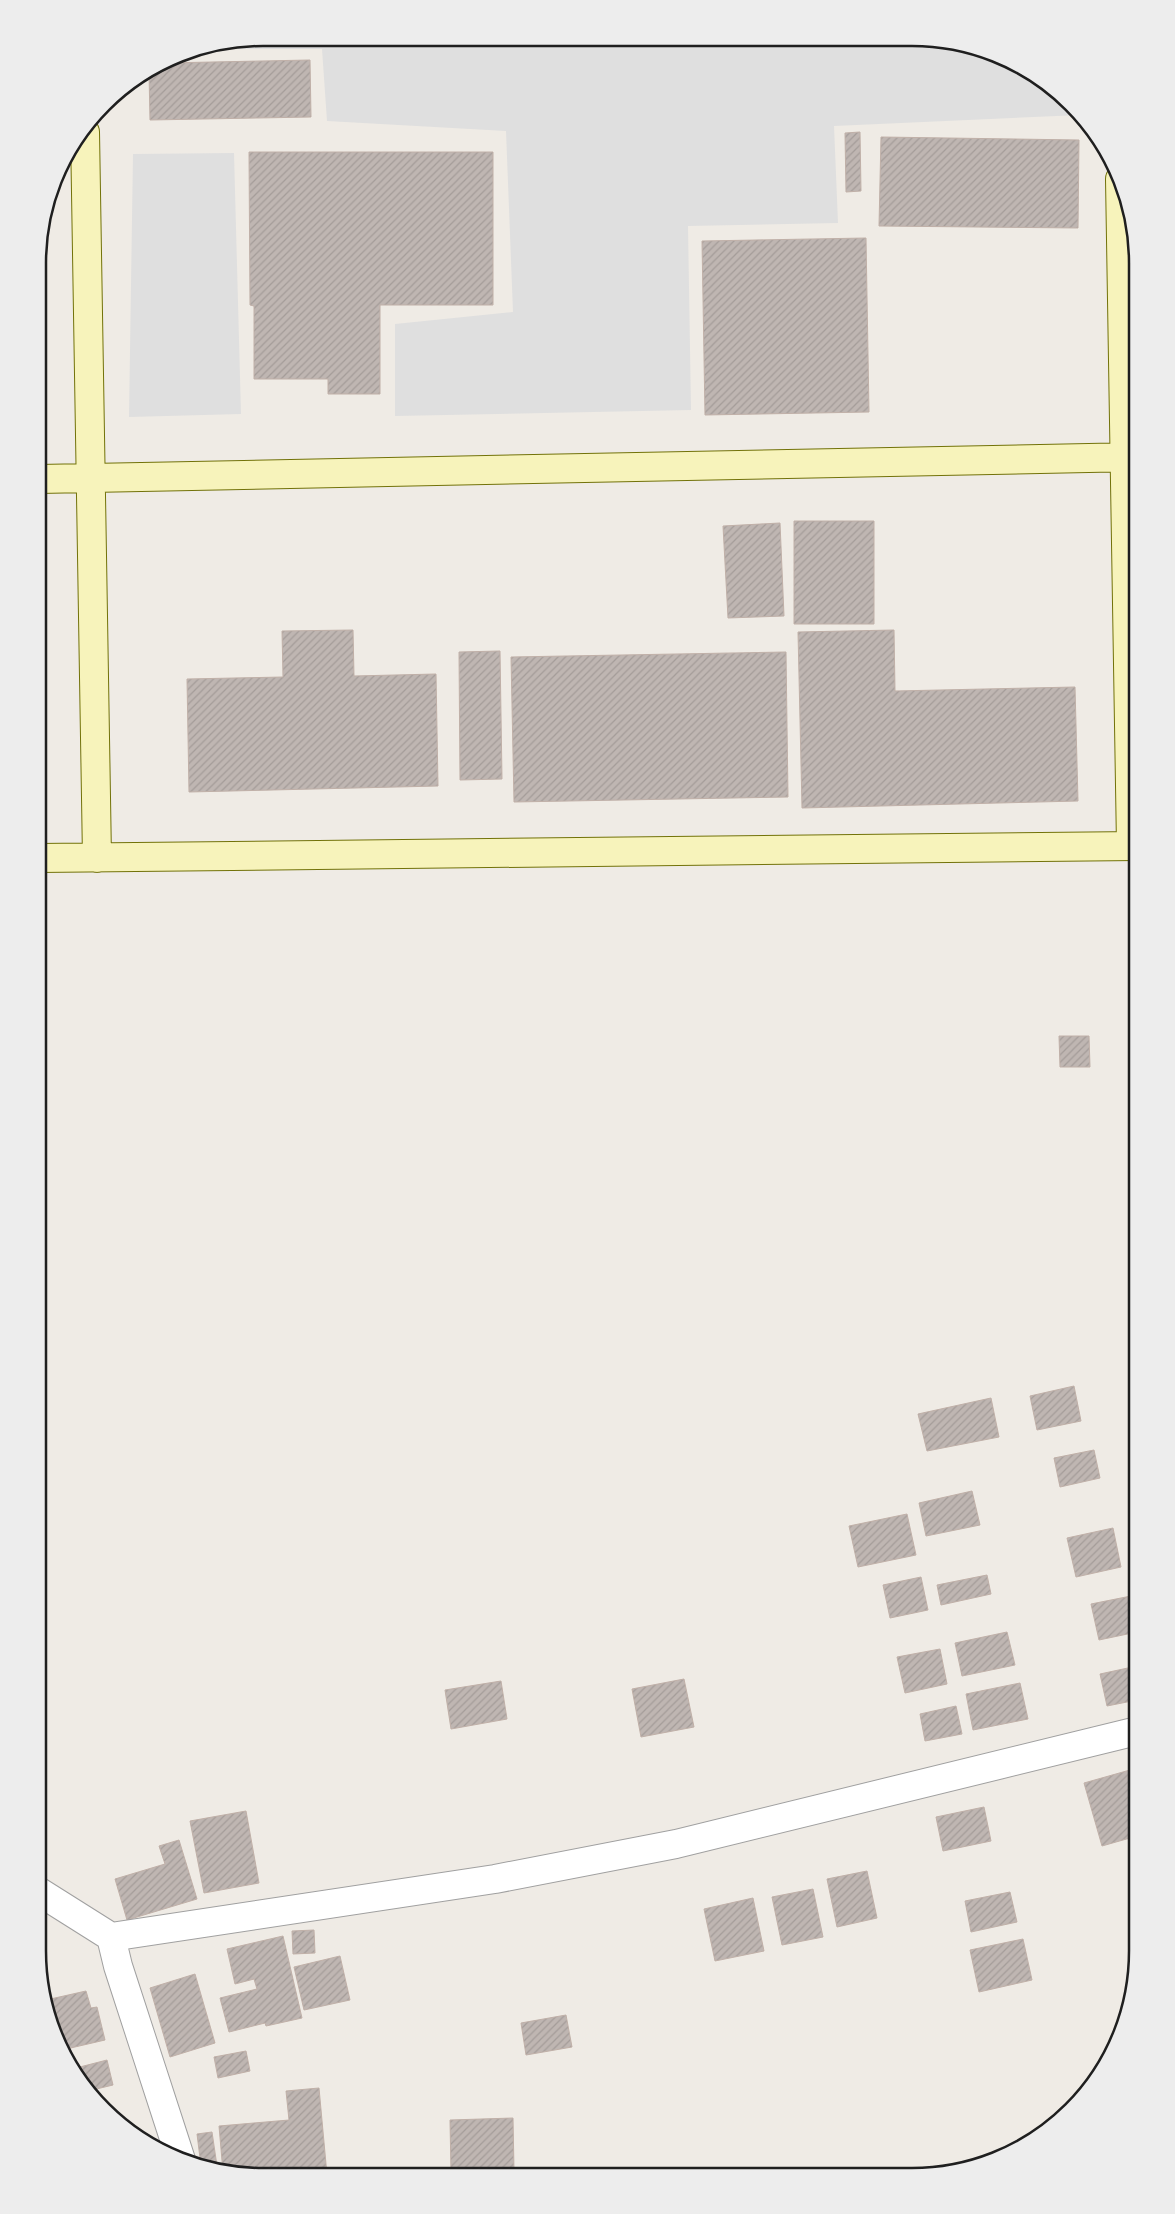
<svg xmlns="http://www.w3.org/2000/svg" width="1175" height="2214" viewBox="0 0 1175 2214" font-family="'Space Grotesk',sans-serif">
	<style>
		.parking { fill: #dfdfdf }
		.building { fill: url(#building-hatch); stroke: #c0b0a8 }
		.lines { fill: none; stroke-linecap: round; stroke-linejoin: round }
		.street-casing { stroke: #a0a0a0; stroke-width: 30 }
		.secondary-casing { stroke: #727209; stroke-width: 30 }
		.street { stroke: #fff; stroke-width: 28 }
		.secondary { stroke: #f7f3bb; stroke-width: 28 }
		.rim { fill: none; stroke: #1f1f1f; stroke-width: 2.5 }
	</style>
	<defs>
		<pattern id="building-hatch" width="6" height="6" patternUnits="userSpaceOnUse" patternTransform="scale(1.25)"><rect width="6" height="6" fill="#bfb6b2"/><path d="M-1 1l2-2M0 6l6-6M5 7l2-2" fill="none" stroke="#a49c99"/></pattern>
	</defs>
	<rect width="100%" height="100%" fill="#efebe5"/>
	<path class="parking" d="M263,38L956,42L1012,61L1061,93L1080,115L834,126L838,223L688,226L691,410L395,416V324L513,312L506,131L327,121L322,49H207Z
		M234,153L241,414L129,417L133,154Z"/>
	<path class="building" d="M310,60L311,117L150,120L149,72L164,63Z
		M860,132L861,191L846,192L845,133Z
		M881,137L1079,140L1078,228L879,226Z
		M249,152H493V305H380V394H328V379H254V306L250,305Z
		M866,238L869,412L705,415L702,241Z
		M794,521H874V624H794Z
		M780,523L784,616L728,618L723,526Z
		M353,630L354,676L436,674L438,786L189,792L187,679L283,677L282,631Z
		M894,630L895,691L1075,687L1078,801L802,808L798,632Z
		M500,651L502,779L460,780L459,652Z
		M786,652L788,797L514,802L511,657Z
		M1059,1036H1089L1090,1067H1060Z
		M1074,1386L1081,1421L1037,1430L1030,1396Z
		M991,1398L999,1437L927,1451L918,1414Z
		M1094,1450L1100,1478L1060,1487L1054,1458Z
		M972,1491L980,1525L926,1536L919,1503Z
		M907,1514L916,1555L858,1567L849,1526Z
		M1113,1528L1121,1567L1076,1577L1067,1538Z
		M987,1575L991,1594L941,1605L937,1585Z
		M921,1577L928,1610L890,1618L883,1585Z
		M1131,1596L1137,1632L1099,1640L1091,1604Z
		M1007,1632L1015,1665L962,1676L955,1643Z
		M940,1649L947,1684L905,1693L897,1657Z
		M1137,1666V1700L1107,1706L1100,1674Z
		M684,1679L694,1727L641,1737L632,1689Z
		M501,1681L507,1719L451,1729L445,1690Z
		M1020,1683L1028,1719L973,1730L966,1694Z
		M956,1706L962,1734L925,1741L920,1714Z
		M1137,1768V1836L1102,1846L1084,1783Z
		M984,1807L991,1841L943,1851L936,1817Z
		M246,1811L259,1883L204,1893L190,1821Z
		M179,1840L197,1899L127,1920L115,1879L165,1864L159,1846Z
		M867,1871L877,1918L837,1927L827,1879Z
		M813,1889L823,1937L782,1945L772,1897Z
		M1010,1892L1017,1922L971,1932L965,1901Z
		M753,1898L764,1951L715,1961L704,1909Z
		M314,1930L315,1953L293,1954L292,1931Z
		M283,1936L302,2018L266,2026L265,2023L229,2032L220,1998L257,1989L254,1979L235,1984L227,1949Z
		M1023,1939L1032,1980L979,1992L970,1950Z
		M340,1956L350,2000L304,2010L294,1967Z
		M195,1974L215,2043L170,2057L150,1988Z
		M86,1991L91,2008L97,2007L105,2040L62,2050L49,2023L46,2000Z
		M566,2015L572,2047L526,2055L521,2023Z
		M246,2051L250,2071L218,2078L214,2057Z
		M107,2060L113,2085L88,2091L72,2069Z
		M319,2088L327,2175H233L223,2172L219,2126L289,2120L286,2091Z
		M513,2118L514,2171L451,2172L450,2120Z
		M212,2132L217,2166L205,2167L201,2166L197,2134Z
		M724,2168L727,2176H701Z"/>
	<g class="lines">
		<defs>
			<path id="street" d="M38,1891L111,1937L495,1879L676,1844L1137,1731
				M111,1937L118,1966L181,2160"/>
			<path id="secondary" d="M85,132L97,858
				M1120,179L1131,846
				M39,479L1137,457
				M39,858L1137,846"/>
		</defs>
		<use href="#street" class="street-casing"/>
		<use href="#secondary" class="secondary-casing"/>
		<use href="#street" class="street"/>
		<use href="#secondary" class="secondary"/>
	</g>
	<path d="M0 0H1175V2214H0ZM263 46H912A217 217 0 0 1 1129 263V1951A217 217 0 0 1 912 2168H263A217 217 0 0 1 46 1951V263A217 217 0 0 1 263 46Z" fill="#ededed" fill-rule="evenodd"/>
	<path class="rim" d="M263 46H912A217 217 0 0 1 1129 263V1951A217 217 0 0 1 912 2168H263A217 217 0 0 1 46 1951V263A217 217 0 0 1 263 46Z"/>
</svg>
